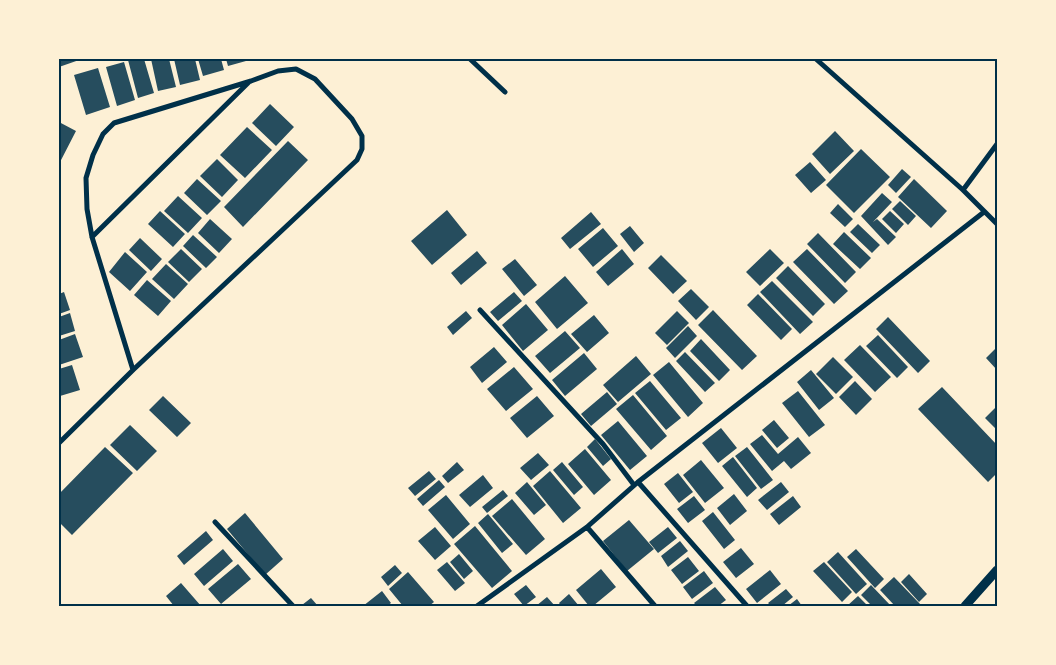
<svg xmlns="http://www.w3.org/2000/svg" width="1056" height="665" viewBox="0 0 1056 665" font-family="Jost,sans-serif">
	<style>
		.building { fill: #264d5e }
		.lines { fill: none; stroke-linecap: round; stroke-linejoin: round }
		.minor { stroke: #003049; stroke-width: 5 }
		.tertiary { stroke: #003049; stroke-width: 9 }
		.neatline { fill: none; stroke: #003049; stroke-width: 2 }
	</style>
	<rect width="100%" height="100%" fill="#fdf0d5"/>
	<path class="building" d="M59,59H82L59,67Z
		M135,59H144L154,93L138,98L128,60Z
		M151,59H169L176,87L158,91Z
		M174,59H195L200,80L180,85Z
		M198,59H221L224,70L203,76Z
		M226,59H246V61L228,66Z
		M124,62L135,100L117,106L106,67Z
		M98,68L110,107L86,115L74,75Z
		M270,104L294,127L276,146L252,123Z
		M59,122L76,131L59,164Z
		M247,127L272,150L245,178L220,155Z
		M835,131L854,151L830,174L812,154Z
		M288,141L308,160L243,227L224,207Z
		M861,149L890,177L854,213L826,185Z
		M217,159L238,180L222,197L200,176Z
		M810,162L826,180L811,193L795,175Z
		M902,169L911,177L896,193L888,185Z
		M197,179L221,201L207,215L184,193Z
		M914,179L947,211L931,228L898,197Z
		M882,193L892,202L873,222L877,219L896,237L888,245L861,216Z
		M178,196L202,218L188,233L164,211Z
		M900,201L916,216L908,225L892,209Z
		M838,204L853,219L845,227L830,213Z
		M447,210L467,235L432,265L411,241Z
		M160,211L185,234L173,247L148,224Z
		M890,211L904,224L896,233L882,219Z
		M591,212L601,224L570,249L561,238Z
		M210,219L232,239L219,253L198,233Z
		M858,224L880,245L872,253L850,232Z
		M630,226L644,243L634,252L620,234Z
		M603,228L618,246L593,267L578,249Z
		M844,232L871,258L860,269L833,244Z
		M818,233L856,272L845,283L807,244Z
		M193,235L217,257L206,268L183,246Z
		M140,238L162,259L151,271L129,250Z
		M181,249L202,269L189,282L168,262Z
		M622,249L634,264L608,286L596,272Z
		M770,249L784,263L760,286L746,272Z
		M807,249L848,291L834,304L793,262Z
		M477,251L487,263L461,285L451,273Z
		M125,252L147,272L130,291L109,272Z
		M661,255L687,281L673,294L648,268Z
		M515,259L537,285L524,296L502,269Z
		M166,264L188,284L174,299L152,279Z
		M788,266L825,304L813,316L776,278Z
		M565,276L588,303L557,329L535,302Z
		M147,280L171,301L158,316L134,295Z
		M772,281L813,322L800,334L760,292Z
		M691,289L709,307L696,320L678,301Z
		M64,292L70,310L59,314V294Z
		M514,292L522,301L498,321L490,312Z
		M758,294L792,329L781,340L747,305Z
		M526,304L548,330L523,351L502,325Z
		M713,310L757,356L742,370L698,325Z
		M466,311L472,318L453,335L447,327Z
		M677,311L689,323L667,345L655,333Z
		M70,313L75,331L59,336V317Z
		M594,315L609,333L587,352L571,334Z
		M888,317L930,361L918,373L876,329Z
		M688,326L697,336L675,358L666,348Z
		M565,331L580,348L550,373L535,356Z
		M75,334L83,357L59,365V340Z
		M878,335L908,367L897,378L866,346Z
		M701,339L730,370L719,381L690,351Z
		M860,345L891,377L875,392L844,360Z
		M494,347L507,362L482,383L470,367Z
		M997,347V370L986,358Z
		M685,352L715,383L705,392L676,361Z
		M584,353L597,369L565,396L552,380Z
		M636,356L651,374L618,402L603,385Z
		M833,357L853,377L836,394L816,374Z
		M669,362L703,403L688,417L653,375Z
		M72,365L80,390L60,396L59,369Z
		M514,367L533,389L506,411L487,389Z
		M811,370L834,398L819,410L797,382Z
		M650,381L681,418L666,430L635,393Z
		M855,381L872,399L856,415L839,397Z
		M942,387L997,445V473L988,482L918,409Z
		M798,391L825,425L809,437L782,403Z
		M607,392L617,404L591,426L581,414Z
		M633,395L667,436L651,450L616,409Z
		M163,396L191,423L177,437L149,410Z
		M537,396L554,416L527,438L510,418Z
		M997,406V430L985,418Z
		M774,420L789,438L777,448L762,430Z
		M618,421L647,456L630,470L601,435Z
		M130,425L157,451L137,471L110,445Z
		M721,428L737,448L718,463L702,443Z
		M762,435L778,454L798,437L811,453L791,469L784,461L772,471L750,444Z
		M595,439L611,459L603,466L587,447Z
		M105,447L133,473L72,535L59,522V494Z
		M747,447L773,480L761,489L735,456Z
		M585,449L611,480L594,495L568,464Z
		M538,453L549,465L531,480L520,468Z
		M733,457L757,488L747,497L722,466Z
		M701,460L724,488L705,503L683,475Z
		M457,462L464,470L448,483L442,476Z
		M562,462L583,487L574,495L553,470Z
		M429,471L436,479L415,496L408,488Z
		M550,471L581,508L563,523L533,486Z
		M678,473L693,492L679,503L664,484Z
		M483,475L493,488L470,507L459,495Z
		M439,480L445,487L423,506L417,499Z
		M527,482L546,505L534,515L515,493Z
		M781,482L789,492L767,510L758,500Z
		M503,490L508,496L487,513L482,507Z
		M734,494L747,511L730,525L717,508Z
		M446,495L470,524L453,539L428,510Z
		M694,496L705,510L688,523L677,509Z
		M793,496L801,507L779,525L770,514Z
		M512,499L545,539L526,555L492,516Z
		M713,512L735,540L724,549L702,521Z
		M245,513L283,559L265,575L227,529Z
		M488,514L513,544L502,553L478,523Z
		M629,520L654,549L627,571L603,541Z
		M475,526L512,571L492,588L454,544Z
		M435,527L451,546L435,560L418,541Z
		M668,527L677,538L658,553L649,542Z
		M206,531L213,540L184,565L177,556Z
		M680,541L688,551L668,567L661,556Z
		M741,548L754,564L736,578L723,562Z
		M223,549L233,561L204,586L194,574Z
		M856,549L884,579L875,588L847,557Z
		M838,552L867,584L856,594L827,562Z
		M459,554L473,571L464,579L450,562Z
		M688,557L699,571L682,584L671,570Z
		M447,562L465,583L455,591L437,570Z
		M824,562L852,592L842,602L813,571Z
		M238,564L251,579L221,604L208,589Z
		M395,565L402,573L388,586L381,577Z
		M601,569L616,587L593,606H589L576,590Z
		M770,570L781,584L757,603L746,589Z
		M704,571L713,583L692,599L683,587Z
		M408,572L434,602L429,606H403L389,589Z
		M909,574L927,594L919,602L901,582Z
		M894,577L920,604L918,606H895L880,590Z
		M181,583L201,606H174L166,596Z
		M526,585L536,597L524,606L514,594Z
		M871,585L891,606H872L861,595Z
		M715,587L726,600L718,606H697L694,603Z
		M786,589L793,597L782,606H771L768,603Z
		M382,591L391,603L387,606H363Z
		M569,594L579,606H561L559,603Z
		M858,596L868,606H847Z
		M547,597L555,606H536Z
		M311,598L318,606H303L302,605Z
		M797,599L802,606H788Z"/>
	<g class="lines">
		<path class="minor" d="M470,59L505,92
			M816,59L963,190L997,224
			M963,190L997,144
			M92,237L248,83
			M480,310L603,444L634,485
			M59,443L133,370L357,160L362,149V136L352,119L315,79L296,69L278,71L251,81L114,123L103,134L93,155L86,178L87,209L92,237L133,370
			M638,482L747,606
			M215,522L293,606
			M587,527L655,606
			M477,606L587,527L638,482L984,212"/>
		<path class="tertiary" d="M965,606L997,570"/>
	</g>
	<rect width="1056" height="665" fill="none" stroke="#fdf0d5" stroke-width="120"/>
	<rect x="60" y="60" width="936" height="545" class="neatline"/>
</svg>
